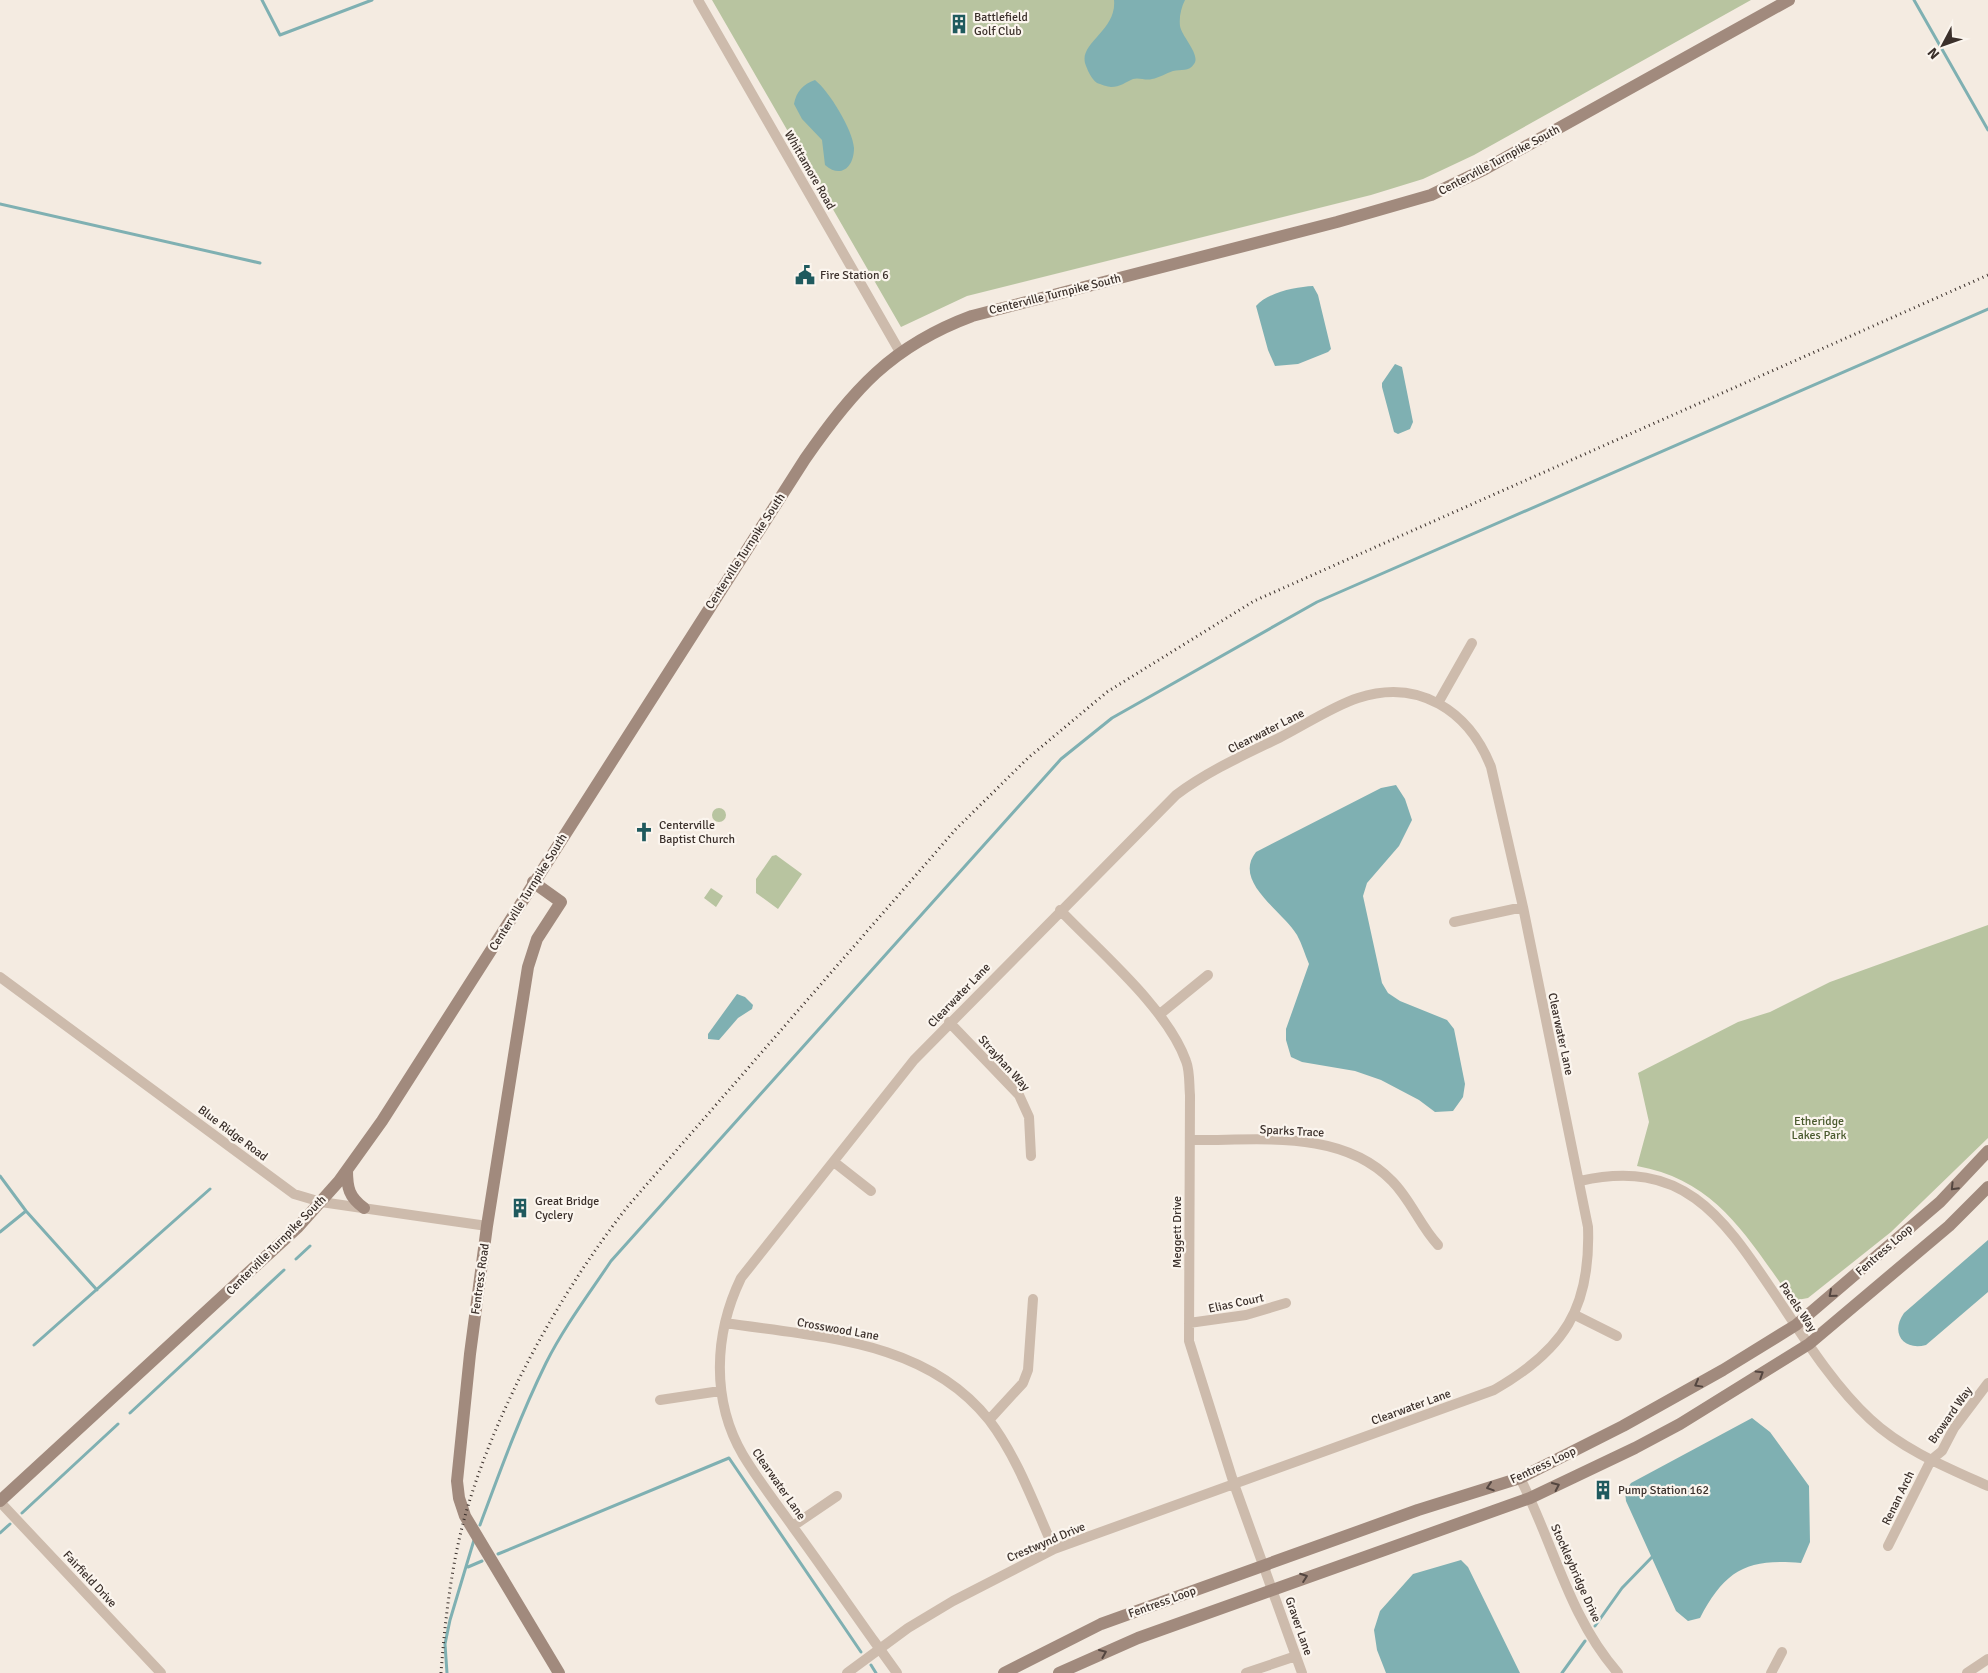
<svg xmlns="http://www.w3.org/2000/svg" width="1988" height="1673" viewBox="0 0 1988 1673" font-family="Signika,sans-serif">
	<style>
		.green { fill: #b8c4a0 }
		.water { fill: #7fb0b2 }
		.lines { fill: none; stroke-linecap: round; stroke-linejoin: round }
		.stream { stroke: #7fb0b2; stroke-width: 3 }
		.street { stroke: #cdbbac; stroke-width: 10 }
		.secondary { stroke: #a18a7d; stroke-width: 12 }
		.rail { stroke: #3b302b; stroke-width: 3; stroke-dasharray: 1 4; stroke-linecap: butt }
		.oneway { stroke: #544640 }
		.labels { text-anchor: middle; stroke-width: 4.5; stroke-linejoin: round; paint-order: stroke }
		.poi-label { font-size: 12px; fill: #3b302b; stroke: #fbf5ee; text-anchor: start }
		.street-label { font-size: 12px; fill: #3b302b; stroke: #fbf5ee }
		.park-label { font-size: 12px; fill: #4a5a2e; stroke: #fbf5ee }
	</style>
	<rect width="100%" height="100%" fill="#f4ebe1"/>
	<path class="green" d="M712,0H1751L1474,155L1423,179L1371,195L967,296L901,327Z
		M712 815a7 7 0 1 1 14 0a7 7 0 1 1-14 0Z
		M776,855L802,874L778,909L756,893V879L772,856Z
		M711,888L723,896L716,907L704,898Z
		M1988,925V1138L1891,1232L1808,1298L1797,1300L1789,1295C1746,1236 1716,1180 1637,1166L1649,1122L1638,1073L1738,1022L1770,1012L1830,982Z"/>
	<path class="water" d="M1114,0H1185C1181,8 1179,17 1180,26C1182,37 1201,55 1194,64C1189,72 1181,69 1173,71C1166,73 1159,78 1152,79C1146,81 1139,77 1133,79C1126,82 1120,87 1111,87C1108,87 1100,84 1097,83C1091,79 1087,69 1085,63C1080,42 1117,30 1114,0Z
		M815,80C829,91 853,130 854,148C854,167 841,179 825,165L822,140L802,119L794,104C796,92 803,84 815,80Z
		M1313,286L1318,295L1331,349L1328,352L1298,364L1275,366L1268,350L1256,306C1268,292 1296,287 1313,286Z
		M1395,364L1402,367L1413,422L1410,429L1398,434L1394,432L1382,387V383Z
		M1396,785L1405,799L1412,820L1399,846L1367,883L1363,896L1382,983L1388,993L1400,1001L1447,1020L1454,1029L1465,1084L1463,1097L1453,1111L1435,1112L1419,1100L1381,1080L1355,1071L1302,1062L1291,1057L1286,1040V1029L1309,964C1305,955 1302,944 1297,935C1283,911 1232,882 1256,852L1381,788Z
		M737,994L745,997L753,1005L752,1009L738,1018L719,1040L708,1039V1034Z
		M1988,1240V1292L1926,1345C1903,1351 1890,1333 1904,1313Z
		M1752,1418L1770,1432L1809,1486L1810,1542L1801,1563C1747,1558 1725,1570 1700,1618L1688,1621L1676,1611L1626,1501L1625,1492L1631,1483Z
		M1461,1560L1468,1567L1520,1673H1386L1377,1650L1374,1630L1380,1611L1413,1574Z"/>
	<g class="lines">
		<path class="stream" d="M262,0L280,35L372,0
			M1914,0L1988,130
			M0,204L260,263
			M0,1176L26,1211L97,1290
			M0,1232L26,1211
			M296,1259L310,1246
			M34,1345L210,1189
			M130,1413L284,1270
			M22,1513L118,1424
			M480,1525C500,1471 520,1416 546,1363C564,1327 589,1294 611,1261L1061,759L1112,718L1317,602L1988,309
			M0,1533L10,1524
			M498,1554L729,1458L861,1652
			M468,1567L482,1561
			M1595,1626L1622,1588L1654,1555
			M871,1665L876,1673
			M447,1673L445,1644L450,1620L474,1540
			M1562,1673L1585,1641"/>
		<path class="street" d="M698,0L900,352
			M1438,703L1472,643
			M1060,910C1100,952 1167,1008 1186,1061C1190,1071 1189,1085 1190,1095L1189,1341L1234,1484L1302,1673
			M1454,922L1523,907
			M0,977L294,1194L321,1202L487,1226
			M1160,1014L1208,975
			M949,1022L1019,1095L1029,1117L1031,1156
			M1190,1140C1257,1141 1341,1128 1392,1181C1411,1200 1420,1226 1438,1245
			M834,1162L871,1191
			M1580,1181C1682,1158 1721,1214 1772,1290C1801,1333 1832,1384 1870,1419C1903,1450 1948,1468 1988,1486
			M1575,1315L1617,1336
			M725,1323C819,1337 926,1340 989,1420C1018,1458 1035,1507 1054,1549
			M1189,1323L1246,1315L1286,1303
			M660,1400L720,1391
			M989,1420L1023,1383L1028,1370L1033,1299
			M1520,1478C1553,1542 1569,1618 1618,1673
			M0,1502L161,1673
			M793,1526L837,1496
			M1888,1546L1931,1460L1942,1451L1954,1428L1988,1383
			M847,1673L908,1628L953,1601L1054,1549L1494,1390C1564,1350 1591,1308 1588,1227L1523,907L1491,767C1469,711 1419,678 1358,698C1333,706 1303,726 1279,738C1244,755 1208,771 1176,795L914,1060L741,1278C714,1334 711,1400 743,1455C758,1480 776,1503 793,1527C820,1564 847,1603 874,1641L897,1673
			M1246,1673L1296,1656
			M1771,1673L1782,1652
			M1967,1673L1988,1659"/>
		<path class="secondary" d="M533,882L561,902L537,939L528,967L487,1226L470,1354L457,1481L459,1498L465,1516L559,1673
			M347,1170C347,1188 349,1197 364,1208
			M0,1501L298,1227L339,1181L382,1121L805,459C853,390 891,346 972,316L1337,222L1431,195L1485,169L1789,0
			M1004,1673L1101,1624L1418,1510L1520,1478L1623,1426L1723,1370L1796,1325L1940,1202L1988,1151
			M1059,1673L1138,1638L1530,1498L1635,1448L1680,1424L1809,1344L1949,1226L1988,1187"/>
		<path class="rail" d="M441,1673C445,1621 451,1567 465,1516C496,1408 559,1294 628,1206L956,829L1028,758L1107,692L1254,601L1988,275"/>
	</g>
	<defs><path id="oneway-chevron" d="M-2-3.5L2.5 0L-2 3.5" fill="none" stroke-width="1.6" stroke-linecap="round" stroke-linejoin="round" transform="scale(1.25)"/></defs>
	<g class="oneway">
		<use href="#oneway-chevron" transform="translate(1954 1187) rotate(134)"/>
		<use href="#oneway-chevron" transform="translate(1832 1294) rotate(139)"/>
		<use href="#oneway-chevron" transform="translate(1760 1374) rotate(-32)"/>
		<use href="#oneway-chevron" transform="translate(1698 1384) rotate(151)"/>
		<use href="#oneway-chevron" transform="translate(1556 1486) rotate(-25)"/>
		<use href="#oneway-chevron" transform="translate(1490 1487) rotate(162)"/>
		<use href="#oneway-chevron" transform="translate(1304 1577) rotate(-20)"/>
		<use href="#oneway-chevron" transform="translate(1103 1653) rotate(-23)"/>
	</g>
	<defs>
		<symbol id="building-bare" viewBox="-9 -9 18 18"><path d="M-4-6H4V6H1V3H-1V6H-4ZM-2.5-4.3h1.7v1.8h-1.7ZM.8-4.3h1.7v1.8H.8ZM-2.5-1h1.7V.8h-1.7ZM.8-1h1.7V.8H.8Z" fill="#1f5a5e" stroke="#fbf5ee" stroke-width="2.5" paint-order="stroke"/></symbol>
		<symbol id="civic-bare" viewBox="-9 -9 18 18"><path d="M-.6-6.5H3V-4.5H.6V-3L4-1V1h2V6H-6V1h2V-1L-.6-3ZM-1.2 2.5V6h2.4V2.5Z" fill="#1f5a5e" stroke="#fbf5ee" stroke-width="2.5" paint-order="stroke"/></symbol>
		<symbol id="church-bare" viewBox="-9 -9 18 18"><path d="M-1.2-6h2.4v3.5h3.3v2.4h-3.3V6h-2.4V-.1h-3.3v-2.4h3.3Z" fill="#1f5a5e" stroke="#fbf5ee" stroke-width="2.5" paint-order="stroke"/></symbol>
	</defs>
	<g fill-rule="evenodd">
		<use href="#building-bare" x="945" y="10" width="28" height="28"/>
		<use href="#civic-bare" x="791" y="261" width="28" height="28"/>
		<use href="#church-bare" x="630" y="818" width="28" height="28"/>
		<use href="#building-bare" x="506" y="1194" width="28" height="28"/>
		<use href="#building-bare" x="1589" y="1476" width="28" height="28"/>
	</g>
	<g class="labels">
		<g class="poi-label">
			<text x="974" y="21">Battlefield<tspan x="974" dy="14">Golf Club</tspan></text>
			<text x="820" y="279">Fire Station 6</text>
			<text x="659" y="829">Centerville<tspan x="659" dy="14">Baptist Church</tspan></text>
			<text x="535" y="1205">Great Bridge<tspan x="535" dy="14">Cyclery</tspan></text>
			<text x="1618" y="1494">Pump Station 162</text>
		</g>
		<g class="street-label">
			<text transform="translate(1499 160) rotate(-28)" y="4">Centerville Turnpike South</text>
			<text transform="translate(810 170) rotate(60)" y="4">Whittamore Road</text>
			<text transform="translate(1055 294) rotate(-14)" y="4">Centerville Turnpike South</text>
			<text transform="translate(745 551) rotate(-57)" y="4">Centerville Turnpike South</text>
			<text transform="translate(1266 731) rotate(-27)" y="4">Clearwater Lane</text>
			<text transform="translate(528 892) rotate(-58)" y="4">Centerville Turnpike South</text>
			<text transform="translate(959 995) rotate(-46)" y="4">Clearwater Lane</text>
			<text transform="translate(1561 1034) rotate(78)" y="4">Clearwater Lane</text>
			<text transform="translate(1004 1063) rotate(48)" y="4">Strayhan Way</text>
			<text transform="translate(1292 1131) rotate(3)" y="4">Sparks Trace</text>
			<text transform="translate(233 1133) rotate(37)" y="4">Blue Ridge Road</text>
			<text transform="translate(1177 1232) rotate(-90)" y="4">Meggett Drive</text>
			<text transform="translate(276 1245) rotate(-45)" y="4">Centerville Turnpike South</text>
			<text transform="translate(1884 1250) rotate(-41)" y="4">Fentress Loop</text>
			<text transform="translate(480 1279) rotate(-82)" y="4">Fentress Road</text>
			<text transform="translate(1236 1303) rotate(-12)" y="4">Elias Court</text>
			<text transform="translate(1798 1307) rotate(56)" y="4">Pacels Way</text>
			<text transform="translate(838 1329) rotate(10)" y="4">Crosswood Lane</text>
			<text transform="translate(1411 1407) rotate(-20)" y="4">Clearwater Lane</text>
			<text transform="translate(1950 1415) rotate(-55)" y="4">Broward Way</text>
			<text transform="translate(1543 1465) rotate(-25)" y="4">Fentress Loop</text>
			<text transform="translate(779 1484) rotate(55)" y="4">Clearwater Lane</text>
			<text transform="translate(1898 1498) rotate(-64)" y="4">Renan Arch</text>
			<text transform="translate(1046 1542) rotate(-23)" y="4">Crestwynd Drive</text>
			<text transform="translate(1576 1573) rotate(66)" y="4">Stockleybridge Drive</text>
			<text transform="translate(90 1579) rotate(47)" y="4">Fairfield Drive</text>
			<text transform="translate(1162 1602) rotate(-20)" y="4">Fentress Loop</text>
			<text transform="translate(1299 1626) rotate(71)" y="4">Graver Lane</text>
		</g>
		<g class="park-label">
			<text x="1819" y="1125">Etheridge<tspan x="1819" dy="14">Lakes Park</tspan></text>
		</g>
	</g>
	<g transform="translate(1943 45) rotate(229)" stroke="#fbf5ee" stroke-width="4" paint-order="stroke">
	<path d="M0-4L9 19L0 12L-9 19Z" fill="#3b302b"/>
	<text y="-8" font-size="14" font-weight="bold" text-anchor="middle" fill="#3b302b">N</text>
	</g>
</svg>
